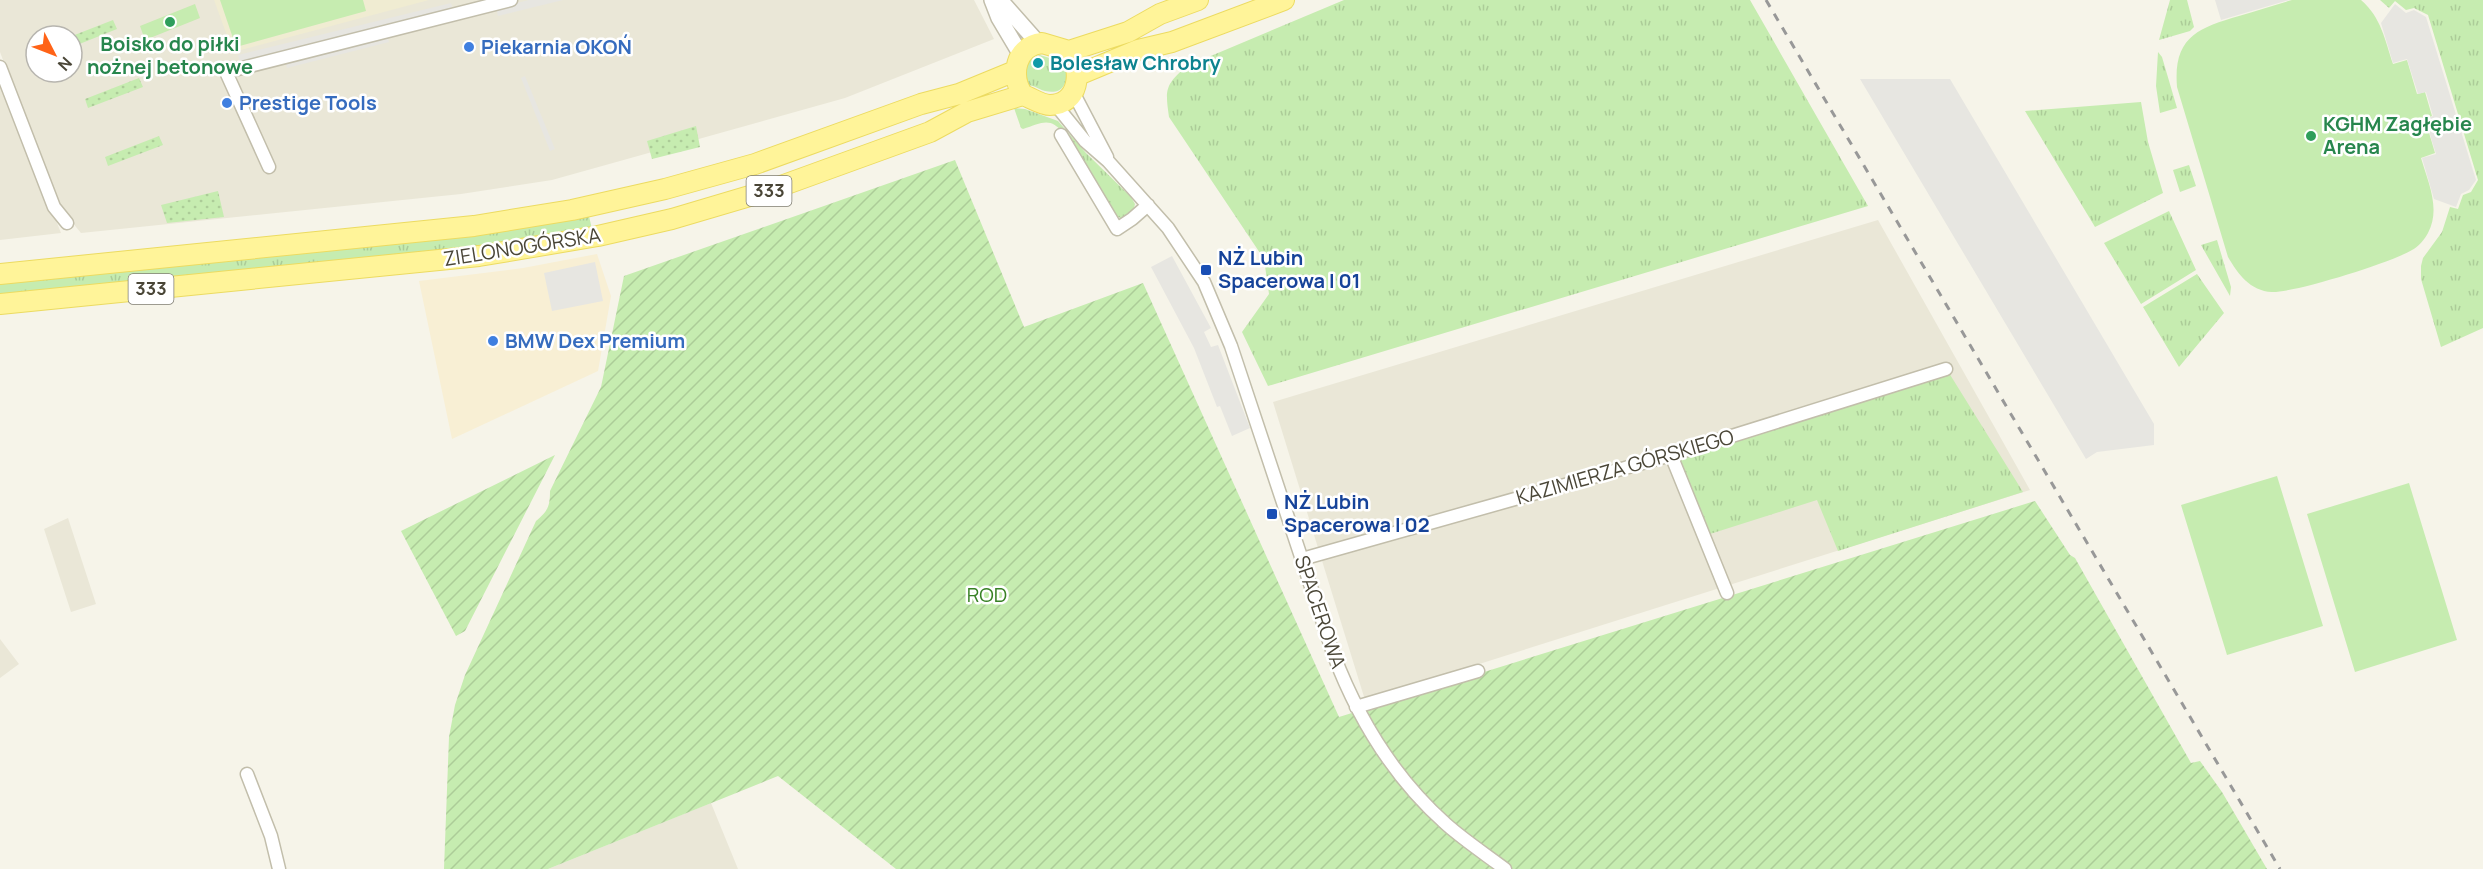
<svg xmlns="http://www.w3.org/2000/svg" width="2483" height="869" viewBox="0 0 2483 869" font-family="Manrope,sans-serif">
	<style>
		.residential { fill: #eae7d7; fill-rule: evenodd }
		.commercial { fill: #f8efd4 }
		.education { fill: #f0ecd2 }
		.grass { fill: url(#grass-tufts) }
		.park { fill: url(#park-dots) }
		.garden { fill: url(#garden-furrows) }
		.pitch { fill: #c6ecb0 }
		.parking { fill: #e7e6e1 }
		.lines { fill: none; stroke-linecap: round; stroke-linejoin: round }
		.minor-casing { stroke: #c2beab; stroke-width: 15 }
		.tertiary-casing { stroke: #c2beab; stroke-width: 18 }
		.primary-casing { stroke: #ecdb61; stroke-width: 22 }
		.minor { stroke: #fff; stroke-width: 12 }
		.tertiary { stroke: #fff; stroke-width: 15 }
		.primary { stroke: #fff499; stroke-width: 20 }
		.rail { stroke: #989898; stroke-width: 3; stroke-dasharray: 8 8; stroke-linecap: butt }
		.leisure-dot { fill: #2e9e5b; stroke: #fff; stroke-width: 2 }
		.shop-dot { fill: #3f7fe0; stroke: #fff; stroke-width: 2 }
		.culture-dot { fill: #0f9aa8; stroke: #fff; stroke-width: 2 }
		.transit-dot { fill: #1a4fb4; stroke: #fff; stroke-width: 2 }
		.labels { text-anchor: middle; stroke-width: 5; stroke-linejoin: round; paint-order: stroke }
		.shield { fill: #fff; stroke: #807e73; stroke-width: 1.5 }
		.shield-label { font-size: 18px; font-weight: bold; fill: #4a4637 }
		.leisure-label { font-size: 20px; font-weight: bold; fill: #27864d; stroke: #fff }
		.shop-label { font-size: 20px; font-weight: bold; fill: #366cbe; stroke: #fff; text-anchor: start }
		.culture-label { font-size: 20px; font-weight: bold; fill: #0d838f; stroke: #fff; text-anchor: start }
		.street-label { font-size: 20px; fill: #4a4637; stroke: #fff }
		.transit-label { font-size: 20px; font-weight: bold; fill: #164399; stroke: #fff; text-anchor: start }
		.park-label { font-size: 20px; fill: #388125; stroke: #fff }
	</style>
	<defs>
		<pattern id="grass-tufts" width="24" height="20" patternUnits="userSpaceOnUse" patternTransform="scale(1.5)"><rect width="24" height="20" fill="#c6ecb0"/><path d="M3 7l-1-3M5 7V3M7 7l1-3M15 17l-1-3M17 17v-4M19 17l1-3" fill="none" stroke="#accc98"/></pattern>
		<pattern id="park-dots" width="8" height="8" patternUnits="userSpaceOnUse" patternTransform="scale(1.5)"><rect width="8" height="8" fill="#c6ecb0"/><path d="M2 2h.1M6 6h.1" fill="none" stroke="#accc98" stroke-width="1.8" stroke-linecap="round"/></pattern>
		<pattern id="garden-furrows" width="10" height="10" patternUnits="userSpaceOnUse" patternTransform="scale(1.5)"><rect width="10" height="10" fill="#c6ecb0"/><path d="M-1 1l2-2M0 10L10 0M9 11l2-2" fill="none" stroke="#accc98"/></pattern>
	</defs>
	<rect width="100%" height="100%" fill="#f6f4e9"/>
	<path class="residential" d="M0,0H974L994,39L845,98L552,180L461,194L81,233L57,204L0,52ZM36,36H72V72H36Z
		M0,79L61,233L0,240Z
		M1878,220L2030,490L1365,700L1273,402Z
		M68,518L96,604L71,612L44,529Z
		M0,639L19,664L0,678Z
		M711,803L738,869H548Z"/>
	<path class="commercial" d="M597,254L611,296L598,371L452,439L419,281L523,268Z"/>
	<path class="education" d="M214,0H429L233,52Z"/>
	<path class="grass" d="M1344,0H1750L1868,206L1268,386L1242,332L1269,294L1264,259L1169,117C1165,89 1165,85 1187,66Z
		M2170,0H2187L2194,27L2190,31L2159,40Z
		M2380,0H2483V328L2441,347L2421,279V266L2423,258L2442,232L2450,207L2458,209L2463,195L2471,192L2478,180L2428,15L2414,8L2406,10L2395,1L2389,8Z
		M2158,52L2162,57L2177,108L2160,113L2156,86Z
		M1040,55L1059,61H1066C1068,76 1068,96 1045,91C1038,89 1034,85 1026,85L1023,69L1031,58Z
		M2141,102L2148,142L2163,193L2095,227L2025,111Z
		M1014,108L1025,109L1058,121L1086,153L1131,197L1135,204L1133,212L1123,219L1116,216L1064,134C1050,116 1042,123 1023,129L1021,128Z
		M2189,165L2196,186L2180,192L2173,170Z
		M2169,211L2196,270L2141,304L2104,243Z
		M588,212L592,229L453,250L0,297V276Z
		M2217,240L2231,287L2230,296L2201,245Z
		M2197,274L2224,313L2179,367L2143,307Z
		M1949,373L2023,492L1838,551L1817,500L1710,534L1678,458Z"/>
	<path class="park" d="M113,20L117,29L72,47V36Z
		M139,78L143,87L88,108L85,99Z
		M696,126L700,147L652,159L647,141Z
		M159,136L163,145L108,166L105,157Z
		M218,191L224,217L167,223L161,205Z"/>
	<path class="garden" d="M955,160L1024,327L1143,283L1339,717L2035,501L2070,555L2075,558L2191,763L2200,761L2222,792L2267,869H896L778,776L548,869H444L449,737L455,705L465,675L536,521C548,511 550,506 550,491L601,387L624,276Z
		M555,455L465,631L456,636L401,531Z"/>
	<path class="pitch" d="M220,0H363L366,11L236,47Z
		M2292,0H2361C2381,17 2385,40 2393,64L2407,60L2417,94L2425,92L2432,116L2425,119L2435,153L2421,158C2428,182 2441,209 2428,233C2425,239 2418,247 2412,250C2393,262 2294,293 2272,292C2250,291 2238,274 2228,257L2177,87C2173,38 2197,28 2239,16C2256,11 2274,5 2292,0Z
		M195,4L200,18L145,40L140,26Z
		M2277,476L2323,626L2227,655L2181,505Z
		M2409,483L2457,640L2355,672L2307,514Z"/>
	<path class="parking" d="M529,0H563L498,16L496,8Z
		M2215,0H2289L2221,20Z
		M451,3L453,9L240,62L238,55Z
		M2395,4L2406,13L2414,10L2426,17L2476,180L2469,190L2461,194L2456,207L2434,199L2422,158L2436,154L2425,119L2433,116L2426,92L2418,94L2407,59L2393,63L2381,23Z
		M387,36L389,42L287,68L285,61Z
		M525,76L555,149L550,151L521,78Z
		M1860,79H1950L2154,424V445L2097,452L2086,459Z
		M1172,256L1211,328L1204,332L1211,347L1218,345L1250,428L1232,436L1220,406L1217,407L1194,348L1151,267Z
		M595,262L603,301L552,311L544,273Z"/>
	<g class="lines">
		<defs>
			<path id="minor" d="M0,67L54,207L67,223
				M1073,92L1107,157
				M1055,104L1085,141L1108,161L1168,228L1204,282L1231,346L1333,653C1358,719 1393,777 1446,824C1464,840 1485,854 1505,869
				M1061,135L1117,229L1132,219L1148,205
				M269,167L226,72L511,0
				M1671,455L1727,593
				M1302,559L1671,455L1946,369
				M1356,707L1478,671
				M247,774L271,836L279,869"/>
			<path id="tertiary" d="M992,0L999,18L1021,55
				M1000,0L1038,43"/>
			<path id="primary" d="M1042,43L1069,51C1083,70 1079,105 1050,105C1041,105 1032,98 1023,95C1010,76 1015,46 1042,43Z
				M1069,51L1128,32L1160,14L1198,0
				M1078,75L1138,50L1172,42L1284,0
				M0,274L474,226L572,210L665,189L755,164L921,104L959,94L1015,71
				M0,304L479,256L598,236L672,219L770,190L930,132L967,112L1023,95"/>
		</defs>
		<use href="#minor" class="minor-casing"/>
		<use href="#tertiary" class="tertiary-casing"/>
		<use href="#primary" class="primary-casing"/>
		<use href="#minor" class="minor"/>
		<use href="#tertiary" class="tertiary"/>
		<use href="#primary" class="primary"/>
		<path class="rail" d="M1766,0L2280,869"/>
	</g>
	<g class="leisure-dot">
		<circle cx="170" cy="22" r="6"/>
		<circle cx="2311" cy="136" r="6"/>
	</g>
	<g class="shop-dot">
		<circle cx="469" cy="47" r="6"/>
		<circle cx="227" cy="103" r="6"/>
		<circle cx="493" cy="341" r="6"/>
	</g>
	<circle class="culture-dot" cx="1038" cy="63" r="6"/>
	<g class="transit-dot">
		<rect x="1200" y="264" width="12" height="12" rx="3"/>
		<rect x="1266" y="508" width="12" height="12" rx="3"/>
	</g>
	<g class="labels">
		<g class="shield">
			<rect x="746.5" y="176" width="45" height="30" rx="4.5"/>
			<rect x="128.5" y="274" width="45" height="30" rx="4.5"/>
		</g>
		<g class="shield-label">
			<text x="769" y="197">333</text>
			<text x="151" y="295">333</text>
		</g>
		<g class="leisure-label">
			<text x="170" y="51">Boisko do piłki<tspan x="170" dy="23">nożnej betonowe</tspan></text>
			<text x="2323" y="131" text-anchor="start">KGHM Zagłębie<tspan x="2323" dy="23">Arena</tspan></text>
		</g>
		<g class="shop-label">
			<text x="481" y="54">Piekarnia OKOŃ</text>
			<text x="239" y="110">Prestige Tools</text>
			<text x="505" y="348">BMW Dex Premium</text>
		</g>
		<g class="culture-label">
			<text x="1050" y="70">Bolesław Chrobry</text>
		</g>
		<g class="street-label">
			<text transform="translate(522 247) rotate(-9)" y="7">ZIELONOGÓRSKA</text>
			<text transform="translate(1625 467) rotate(-16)" y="7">KAZIMIERZA GÓRSKIEGO</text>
			<text transform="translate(1320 612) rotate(71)" y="7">SPACEROWA</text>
		</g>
		<g class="transit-label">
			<text x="1218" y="265">NŻ Lubin<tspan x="1218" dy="23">Spacerowa I 01</tspan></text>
			<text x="1284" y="509">NŻ Lubin<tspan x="1284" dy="23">Spacerowa I 02</tspan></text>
		</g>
		<g class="park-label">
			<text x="987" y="602">ROD</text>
		</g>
	</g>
	<g transform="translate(54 54) rotate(132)"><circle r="28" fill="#ffffff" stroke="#b7b5af" stroke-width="1.5"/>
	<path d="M0-4.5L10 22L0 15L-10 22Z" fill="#ff6317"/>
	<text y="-9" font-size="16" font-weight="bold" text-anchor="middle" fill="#4a4637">N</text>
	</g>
</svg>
